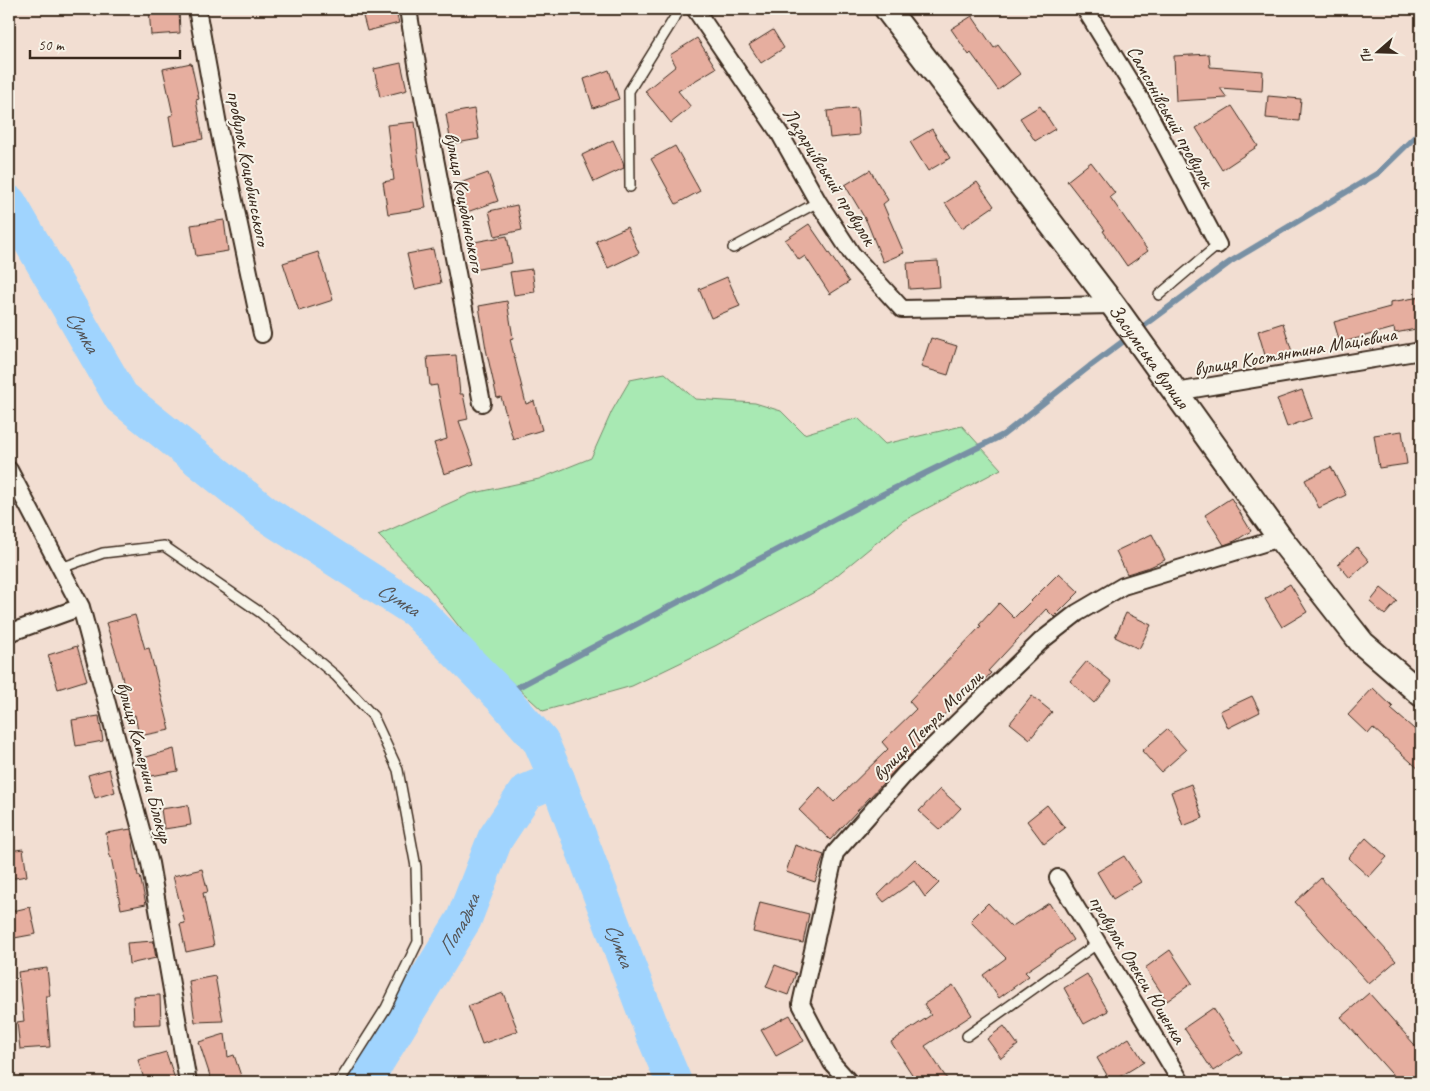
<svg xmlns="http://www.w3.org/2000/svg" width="1430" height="1091" viewBox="0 0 1430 1091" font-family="Caveat,sans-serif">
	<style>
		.green { fill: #a8e9b3; stroke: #728a68 }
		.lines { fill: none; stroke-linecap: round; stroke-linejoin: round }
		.stream { stroke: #7890a4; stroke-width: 6 }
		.river { stroke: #a0d4fe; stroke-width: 36 }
		.building { fill: #e6ae9f; stroke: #3b2a1e }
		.lane-casing { stroke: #3b2a1e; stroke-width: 12 }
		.street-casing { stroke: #3b2a1e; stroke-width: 20 }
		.secondary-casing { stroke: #3b2a1e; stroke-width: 28 }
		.lane { stroke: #f7f3e8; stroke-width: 9 }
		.street { stroke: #f7f3e8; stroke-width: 16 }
		.secondary { stroke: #f7f3e8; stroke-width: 24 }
		.labels { text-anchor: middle; stroke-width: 4; stroke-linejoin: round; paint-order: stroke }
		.street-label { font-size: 20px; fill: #3b2a1e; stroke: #f7f3e8 }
		.water-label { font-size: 21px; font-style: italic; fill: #545456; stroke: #f7f3e8 }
	</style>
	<rect width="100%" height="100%" fill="#f2ded2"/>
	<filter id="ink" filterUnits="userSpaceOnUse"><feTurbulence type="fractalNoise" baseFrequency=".02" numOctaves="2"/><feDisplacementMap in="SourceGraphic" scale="10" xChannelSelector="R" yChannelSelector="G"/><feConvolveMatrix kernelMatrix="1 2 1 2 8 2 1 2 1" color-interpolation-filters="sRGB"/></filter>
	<g filter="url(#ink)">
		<path class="green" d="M665,373L695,399L755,403L781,411L804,434L858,418L885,444L962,426L1001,469L903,521L820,589L715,646L632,686L543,711L478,651L426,584L378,535L470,494L539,479L591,458L612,411L630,380Z"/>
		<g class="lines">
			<path class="stream" d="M1137,331L1230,262L1378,173L1421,131
				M501,696L867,502L1003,435L1090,366L1129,337"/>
			<g class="river">
				<path id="s1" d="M9,203L121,397L266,514L416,610L501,696L541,742L557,779L654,1035L674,1082"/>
				<path id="s2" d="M364,1082L464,919L495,839L526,792L557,779"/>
			</g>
		</g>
		<path class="building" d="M149,9H179L180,33L151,35Z
			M361,9H395L399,23L367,31Z
			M972,16L994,48L998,45L1020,74L998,90L971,53L969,55L951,29Z
			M773,30L784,48L761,63L749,45Z
			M697,38L716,68L678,91L691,107L671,123L645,91L676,66L670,55Z
			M1209,54L1210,67L1263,71L1262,91L1220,88L1227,98L1176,101L1174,56Z
			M191,63L199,99L196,100L203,139L174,145L169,116L173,115L163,69Z
			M401,63L407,90L380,97L374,69Z
			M609,70L619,99L593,108L584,79Z
			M1268,96L1301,99L1299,121L1266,118Z
			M1040,106L1055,129L1035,141L1020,118Z
			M1232,106L1258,146L1222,170L1196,128Z
			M857,108L859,135L830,138L827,111Z
			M474,109L479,139L451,144L446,114Z
			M415,122L418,149H417L426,208L388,214L383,182L394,180L387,125Z
			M932,129L950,158L928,171L910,142Z
			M613,140L623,162L624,168L594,182L582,155Z
			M675,146L700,191L676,204L651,159Z
			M1091,162L1115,193L1110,197L1148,251L1127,266L1103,231L1105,230L1067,181Z
			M870,170L888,200L883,204L904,253L883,262L867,222L845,185Z
			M488,173L498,201L467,212L457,184Z
			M977,182L994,206L962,228L945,203Z
			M517,205L522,230L495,236L489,211Z
			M224,220L228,251L196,256L191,225Z
			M809,224L849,282L830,294L805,256L799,260L785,240Z
			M627,227L639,253L608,268L596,241Z
			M507,236L512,263L473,270L469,243Z
			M433,249L441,283L415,289L407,254Z
			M318,252L333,300L299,311L283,263Z
			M938,261L940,287L909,289L907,263Z
			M532,269L535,292L514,295L510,272Z
			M727,277L740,306L711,318L699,289Z
			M1421,297V328L1395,333L1394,328L1340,343L1334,322L1390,307V302Z
			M507,301L513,338L510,339L526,404L534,401L542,430L513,439L501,397L497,398L486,349L479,306Z
			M1283,323L1293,355L1267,362L1258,331Z
			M931,338L957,346L948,375L921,367Z
			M456,355L460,394H463L468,419L459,421L474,464L444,474L434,443L447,439L437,385L430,386L427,357Z
			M1302,390L1312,418L1287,427L1277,399Z
			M1402,431L1407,464L1379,468L1374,435Z
			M1331,467L1346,495L1319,508L1305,480Z
			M1231,498L1251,531L1235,541L1224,545L1205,515Z
			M1152,534L1165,560L1150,567L1127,574L1116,551Z
			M1357,547L1369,561L1350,578L1338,564Z
			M1059,573L1079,592L1054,617L1046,609L988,671L991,673L975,690L972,686L917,742L920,745L897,768L830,840L799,810L820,787L834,802L888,749L882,742L916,709L909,701L981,626L979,625L999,603L1014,618Z
			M1290,584L1307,612L1282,627L1265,599Z
			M1381,588L1397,601L1385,615L1370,602Z
			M1126,613L1151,625L1139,649L1115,637Z
			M135,615L145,649L149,648L170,730L139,736L135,715L132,716L117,657L106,623Z
			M77,646L87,680L58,689L48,655Z
			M1087,661L1112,682L1094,703L1070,681Z
			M1373,688L1393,707L1391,709L1421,735V771L1373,728L1368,734L1348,715Z
			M1032,696L1052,712L1030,739L1010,723Z
			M1252,696L1260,712L1228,728L1220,711Z
			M99,716L103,741L76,746L72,720Z
			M1167,729L1186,750L1161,772L1142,751Z
			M174,749L178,771L146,777L143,758Z
			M109,769L115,792L95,798L88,775Z
			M1191,784L1203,818L1183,826L1171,792Z
			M940,789L961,808L940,830L919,811Z
			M188,805L191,825L164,829L161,809Z
			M1047,805L1065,828L1044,844L1027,821Z
			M131,829L138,876H140L146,904L121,909L111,857H110L106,833Z
			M1366,838L1387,857L1369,877L1348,858Z
			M795,845L824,855L815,882L786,872Z
			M23,849L27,876L9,879V851Z
			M1124,856L1141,882L1113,899L1097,872Z
			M915,859L939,883L925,897L914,881L884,902L878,895Z
			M202,869L208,892L203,893L214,946L186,952L180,924L185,923L173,876Z
			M1321,878L1396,961L1369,984L1295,902Z
			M760,902L809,914L803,943L753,932Z
			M988,903L1011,927L1049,903L1073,940L1025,972L1029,976L999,998L983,975L1006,958L970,921Z
			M30,907L36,934L9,939V912Z
			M153,941L156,958L129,964L127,943Z
			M1170,950L1192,983L1167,1001L1145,968Z
			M775,965L796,973L788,995L766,987Z
			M47,968L50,996H46L50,1047L20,1049L17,1022L24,1021L18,972Z
			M1087,974L1108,1011L1084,1024L1064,988Z
			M215,976L223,1021L195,1022L189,981Z
			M953,985L972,1015L925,1046L949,1082H917L891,1042L931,1015L924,1004Z
			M503,993L518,1031L482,1044L468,1006Z
			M1369,993L1421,1052V1082H1399L1341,1017Z
			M160,995L161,1024L134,1025L133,996Z
			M1213,1008L1242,1052L1213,1071L1184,1028Z
			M790,1015L804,1041L776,1056L761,1030Z
			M1004,1026L1018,1045L1001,1058L987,1039Z
			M225,1034L228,1057L234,1055L243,1082H212L199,1042Z
			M1129,1038L1144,1062L1111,1082L1097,1058Z
			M166,1052L176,1082H145L138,1060Z"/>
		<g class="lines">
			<defs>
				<path id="lane" d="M630,187L629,91L680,9
					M733,248L818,202
					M1159,295L1218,245
					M61,568L103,553L164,546L261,613L336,676L373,716L398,770L416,867L418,942L386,1008L341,1079L338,1082
					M967,1036L1098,943"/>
				<path id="street" d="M197,9L219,130L262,334
					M408,9L418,70L482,403
					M695,9L780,134L818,202L852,254L902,309L1113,305
					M1085,9L1144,105L1218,245
					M1176,392L1421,351
					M9,470L81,607L150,863L188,1082
					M9,633L81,607
					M1058,878L1136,1006L1181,1082
					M849,1082L832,1063L801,1004L835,853L904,775L1002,679L1041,641L1077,613L1123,586L1280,538"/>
				<g id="secondary">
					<path id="s3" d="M887,9L1113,305L1280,538L1362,643L1421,694"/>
				</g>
			</defs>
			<use href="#lane" class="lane-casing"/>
			<use href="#street" class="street-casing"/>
			<use href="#secondary" class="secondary-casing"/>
			<use href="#lane" class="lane"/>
			<use href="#street" class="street"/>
			<use href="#secondary" class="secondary"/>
		</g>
	</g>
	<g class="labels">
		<g class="street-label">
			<text transform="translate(1171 116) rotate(61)" y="7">Самсонівський провулок</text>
			<text transform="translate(249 168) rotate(79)" y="7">провулок Коцюбинського</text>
			<text transform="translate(830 176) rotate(58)" y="7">Лазарцівський провулок</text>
			<text transform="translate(465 202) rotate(79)" y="7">вулиця Коцюбинського</text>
			<text transform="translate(1295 351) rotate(-10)" y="7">вулиця Костянтина Мацієвича</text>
			<text dy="7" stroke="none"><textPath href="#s3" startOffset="435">Засумська вулиця</textPath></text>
			<text transform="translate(927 725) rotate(-45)" y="7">вулиця Петра Могили</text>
			<text transform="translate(145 762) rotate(75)" y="7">вулиця Катерини Білокур</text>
			<text transform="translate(1138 969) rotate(59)" y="7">провулок Олекси Ющенка</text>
		</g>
		<g class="water-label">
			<text dy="7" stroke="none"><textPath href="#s1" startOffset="148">Сумка</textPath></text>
			<text dy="7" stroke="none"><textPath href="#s1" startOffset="568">Сумка</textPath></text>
			<text dy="7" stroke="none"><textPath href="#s2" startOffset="184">Попадька</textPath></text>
			<text dy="7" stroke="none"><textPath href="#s1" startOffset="988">Сумка</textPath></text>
		</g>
	</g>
	<rect width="1430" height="1091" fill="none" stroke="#f7f3e8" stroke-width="30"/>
	<rect x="15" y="15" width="1400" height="1061" fill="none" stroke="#3b2a1e" stroke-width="2" filter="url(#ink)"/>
	<g transform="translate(1378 52) rotate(250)" stroke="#f7f3e8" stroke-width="4" paint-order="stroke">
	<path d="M0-4L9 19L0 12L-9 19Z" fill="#3b2a1e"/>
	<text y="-8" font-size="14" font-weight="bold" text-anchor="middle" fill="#3b2a1e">Пн</text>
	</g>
	<path d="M30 50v8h150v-8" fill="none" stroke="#3b2a1e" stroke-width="2.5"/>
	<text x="38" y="50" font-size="15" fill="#3b2a1e" stroke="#f7f3e8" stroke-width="4" paint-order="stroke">50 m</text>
</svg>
